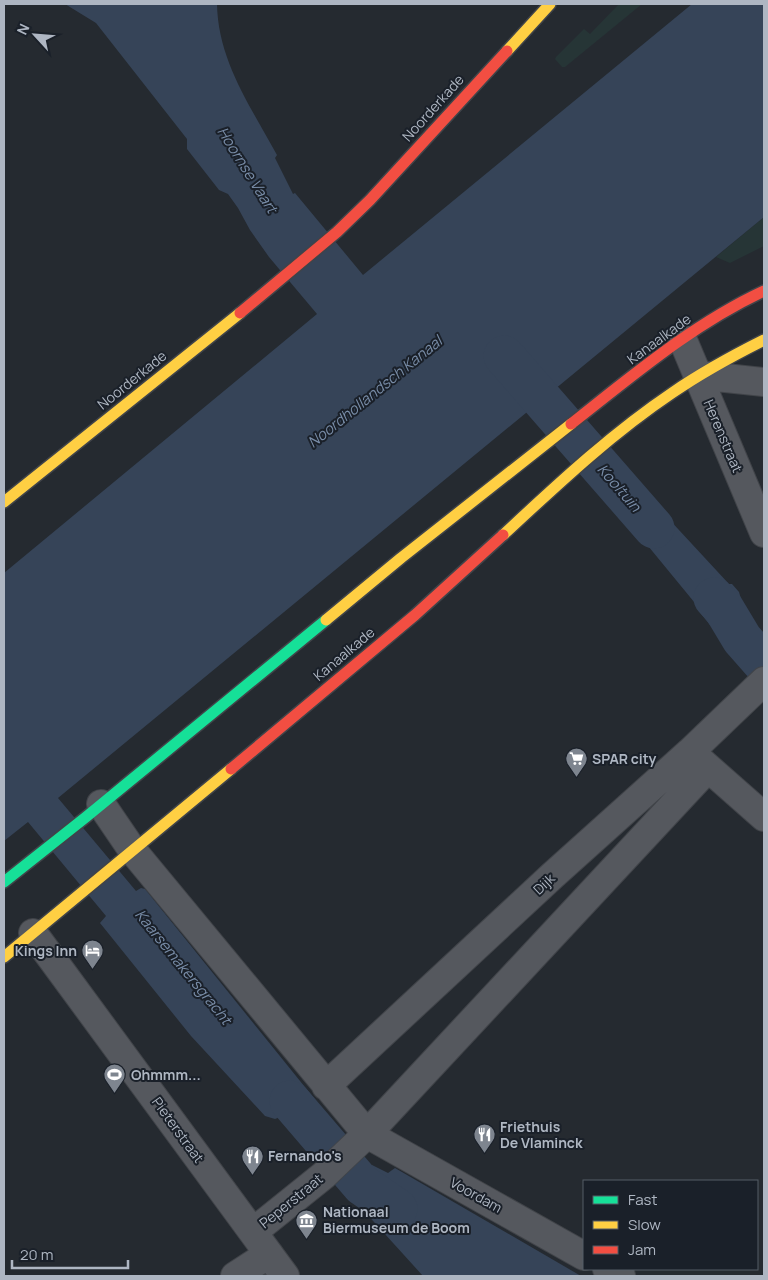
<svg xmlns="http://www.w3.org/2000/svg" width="768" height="1280" viewBox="0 0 768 1280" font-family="Manrope,sans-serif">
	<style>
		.green { fill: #263536 }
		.water { fill: #364458 }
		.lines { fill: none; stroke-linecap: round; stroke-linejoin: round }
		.canal { stroke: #364458; stroke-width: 41 }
		.street-casing { stroke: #414449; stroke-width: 30 }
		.fast-casing { stroke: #414449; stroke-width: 14 }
		.slow-casing { stroke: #414449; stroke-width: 14 }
		.jam-casing { stroke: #414449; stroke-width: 14 }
		.street { stroke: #55585e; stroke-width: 28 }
		.fast { stroke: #16e098; stroke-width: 11 }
		.slow { stroke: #ffcf43; stroke-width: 11 }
		.jam { stroke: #f24e42; stroke-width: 11 }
		.labels { text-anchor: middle; stroke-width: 4; stroke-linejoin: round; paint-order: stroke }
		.street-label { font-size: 14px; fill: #aeb6c2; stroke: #1a2029 }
		.poi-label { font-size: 14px; font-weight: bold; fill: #aeb6c2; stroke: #1a2029; text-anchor: start }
		.water-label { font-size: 15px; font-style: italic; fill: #798da8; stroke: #1a2029 }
	</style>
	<rect width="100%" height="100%" fill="#252a30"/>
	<path class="green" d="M619,4H642L565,67H562L555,59L556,57L584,29L590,34Z
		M764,217V246L730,263L716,257Z"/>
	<path class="water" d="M65,4H217C218,61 251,107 277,155L275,158L293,194L295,193L363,275L692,4H764V217L58,798L136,891L141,888L145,889L338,1128L334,1137L318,1152L312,1144L280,1117L275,1119L265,1116L191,1036L100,923L106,916L28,822L4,841V573L317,314L269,257L250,230L238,208L228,194L219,190L187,149V139L96,23Z
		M629,476L729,584H732L739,592L753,640L737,653L728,642L729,636L723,629L716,627L712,623L710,625L698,610L699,608L607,496Z
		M367,1165L369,1167L372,1165L388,1173L395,1168L581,1276H423L345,1190L346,1186L345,1182Z"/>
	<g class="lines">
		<path class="canal" d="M504,356L654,528
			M714,598L724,609L742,639L764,664
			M290,1101L362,1185L397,1209"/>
		<defs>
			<path id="street" d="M682,338L764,533
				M697,375L764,382
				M696,757L764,817
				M101,804L133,851L367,1134L584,1256
				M33,933L285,1276
				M326,1086L552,876L690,752L764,681
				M253,1232L324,1175L367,1134L708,768
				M607,1269L621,1276
				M235,1276L269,1254"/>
			<path id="fast" d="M4,882L86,817L326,620"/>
			<path id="slow" d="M507,51L550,4
				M4,502L240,313
				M503,535C557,485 611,434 672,393C701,373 732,356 764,340
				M326,620L401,558L571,424
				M4,957L231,769"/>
			<path id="jam" d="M240,313L337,232L370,200L507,51
				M571,424C632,376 693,324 764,291
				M231,769L415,615L503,535"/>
		</defs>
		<use href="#street" class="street-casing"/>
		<use href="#fast" class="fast-casing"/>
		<use href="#slow" class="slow-casing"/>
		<use href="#jam" class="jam-casing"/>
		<use href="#street" class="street"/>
		<use href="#fast" class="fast"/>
		<use href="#slow" class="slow"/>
		<use href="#jam" class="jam"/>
	</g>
	<defs>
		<symbol id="supermarket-pin" viewBox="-11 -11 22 30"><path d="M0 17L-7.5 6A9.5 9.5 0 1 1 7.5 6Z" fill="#7e858f" stroke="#1a2029"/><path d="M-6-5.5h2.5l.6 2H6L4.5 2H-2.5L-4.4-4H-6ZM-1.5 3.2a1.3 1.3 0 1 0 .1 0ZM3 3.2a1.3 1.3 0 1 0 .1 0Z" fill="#fff"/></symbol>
		<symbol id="hotel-pin" viewBox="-11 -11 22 30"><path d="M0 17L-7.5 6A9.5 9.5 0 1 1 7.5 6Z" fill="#7e858f" stroke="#1a2029"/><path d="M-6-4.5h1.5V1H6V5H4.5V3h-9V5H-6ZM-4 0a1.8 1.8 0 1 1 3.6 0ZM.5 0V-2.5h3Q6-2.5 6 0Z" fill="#fff"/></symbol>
		<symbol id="stadium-pin" viewBox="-11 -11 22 30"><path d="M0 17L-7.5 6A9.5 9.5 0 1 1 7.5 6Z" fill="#7e858f" stroke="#1a2029"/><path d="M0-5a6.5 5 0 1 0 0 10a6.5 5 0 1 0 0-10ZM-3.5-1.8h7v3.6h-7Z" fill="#fff"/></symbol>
		<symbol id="restaurant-pin" viewBox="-11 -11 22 30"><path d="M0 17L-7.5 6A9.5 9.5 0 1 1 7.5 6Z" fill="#7e858f" stroke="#1a2029"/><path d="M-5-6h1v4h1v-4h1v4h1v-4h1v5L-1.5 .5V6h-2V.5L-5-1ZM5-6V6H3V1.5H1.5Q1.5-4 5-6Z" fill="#fff"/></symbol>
		<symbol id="museum-pin" viewBox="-11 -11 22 30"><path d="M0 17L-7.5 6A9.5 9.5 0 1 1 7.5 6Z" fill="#7e858f" stroke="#1a2029"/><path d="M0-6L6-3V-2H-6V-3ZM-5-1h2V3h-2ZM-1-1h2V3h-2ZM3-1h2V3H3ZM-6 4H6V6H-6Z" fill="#fff"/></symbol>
	</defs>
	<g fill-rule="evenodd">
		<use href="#supermarket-pin" x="564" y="746" width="25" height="34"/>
		<use href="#hotel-pin" x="80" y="938" width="25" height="34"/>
		<use href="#stadium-pin" x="102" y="1062" width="25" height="34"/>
		<use href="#restaurant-pin" x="472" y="1122" width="25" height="34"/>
		<use href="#restaurant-pin" x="240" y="1144" width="25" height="34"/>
		<use href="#museum-pin" x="294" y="1208" width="25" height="34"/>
	</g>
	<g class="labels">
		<g class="street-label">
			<text transform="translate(433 108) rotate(-48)" y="5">Noorderkade</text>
			<text transform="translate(659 339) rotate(-36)" y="5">Kanaalkade</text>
			<text transform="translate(132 380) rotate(-39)" y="5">Noorderkade</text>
			<text transform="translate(723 436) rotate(67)" y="5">Herenstraat</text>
			<text transform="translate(344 654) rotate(-40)" y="5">Kanaalkade</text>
			<text transform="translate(544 884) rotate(-43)" y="5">Dijk</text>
			<text transform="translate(178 1130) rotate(54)" y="5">Pieterstraat</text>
			<text transform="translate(476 1195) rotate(29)" y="5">Voordam</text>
			<text transform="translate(291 1201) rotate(-39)" y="5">Peperstraat</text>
		</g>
		<g class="poi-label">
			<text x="592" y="764">SPAR city</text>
			<text x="77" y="956" text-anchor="end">Kings Inn</text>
			<text x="131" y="1080">Ohmmm...</text>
			<text x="500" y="1132">Friethuis<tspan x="500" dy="16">De Vlaminck</tspan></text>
			<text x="268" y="1161">Fernando's</text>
			<text x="323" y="1217">Nationaal<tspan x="323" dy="16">Biermuseum de Boom</tspan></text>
		</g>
		<g class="water-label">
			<text transform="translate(247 170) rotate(58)" y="5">Hoornse Vaart</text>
			<text transform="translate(375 392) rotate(-39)" y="5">Noordhollandsch Kanaal</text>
			<text transform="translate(619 488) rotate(49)" y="5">Kooltuin</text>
			<text transform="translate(183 967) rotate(51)" y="5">Kaarsemakersgracht</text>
		</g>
	</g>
	<rect width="768" height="1280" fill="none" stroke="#aeb6c2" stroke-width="10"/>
	<rect x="583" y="1180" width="175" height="90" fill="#1a2029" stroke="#555c66"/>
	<rect x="593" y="1196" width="25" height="8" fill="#16e098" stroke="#555c66"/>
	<text x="628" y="1205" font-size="15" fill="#aeb6c2">Fast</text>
	<rect x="593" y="1221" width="25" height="8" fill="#ffcf43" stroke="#555c66"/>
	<text x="628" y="1230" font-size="15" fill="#aeb6c2">Slow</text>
	<rect x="593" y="1246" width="25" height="8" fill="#f24e42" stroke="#555c66"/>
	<text x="628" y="1255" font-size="15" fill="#aeb6c2">Jam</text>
	<g transform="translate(35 35) rotate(296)" stroke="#1a2029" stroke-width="4" paint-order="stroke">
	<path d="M0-4L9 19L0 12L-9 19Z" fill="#aeb6c2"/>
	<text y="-8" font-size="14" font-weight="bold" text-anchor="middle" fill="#aeb6c2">N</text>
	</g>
	<path d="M12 1260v8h116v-8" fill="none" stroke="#aeb6c2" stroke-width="2.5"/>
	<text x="20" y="1260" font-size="15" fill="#aeb6c2" stroke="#1a2029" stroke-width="4" paint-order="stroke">20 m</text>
</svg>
